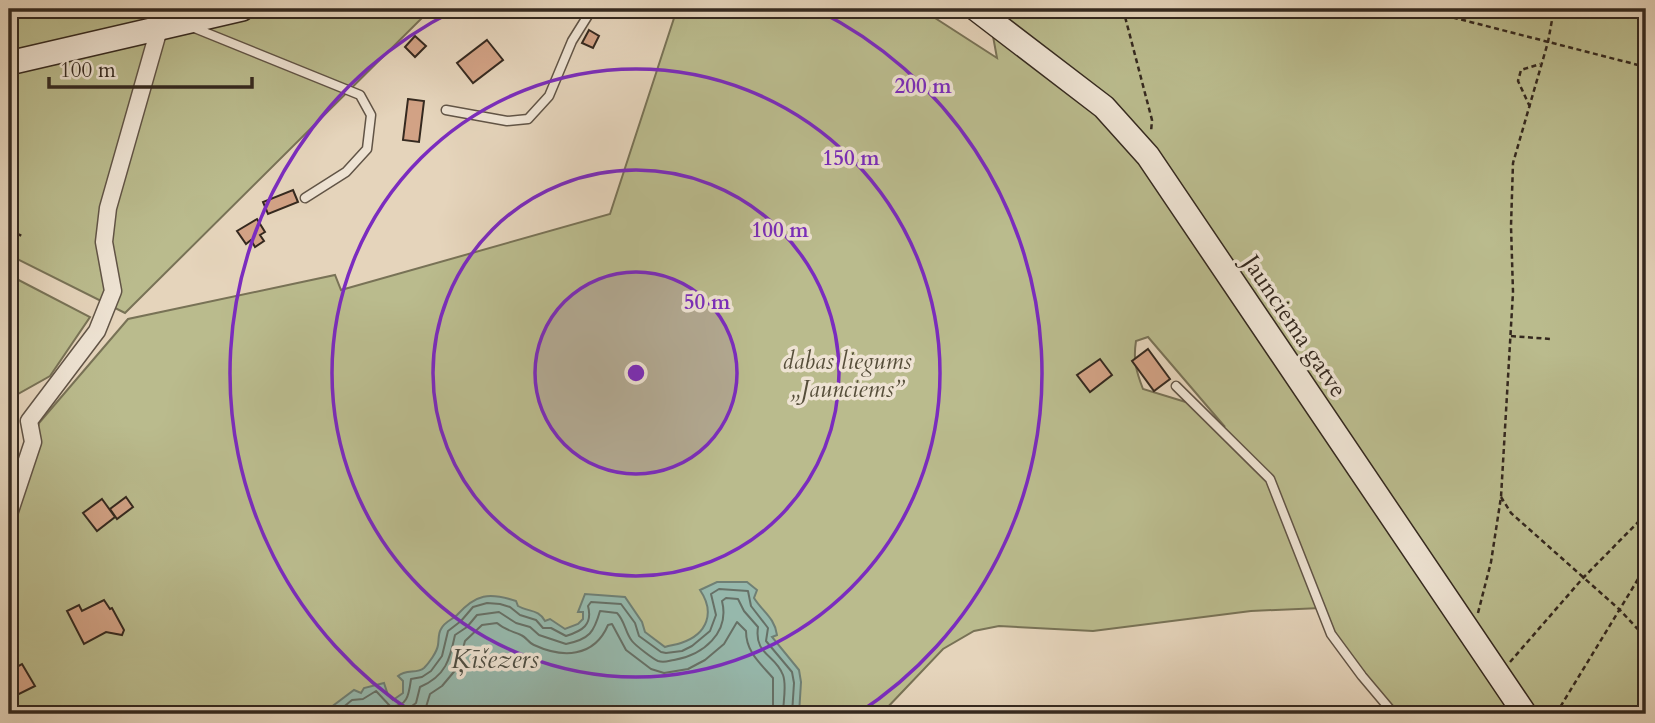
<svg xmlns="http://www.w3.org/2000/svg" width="1655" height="723" viewBox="0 0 1655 723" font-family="Cardo,serif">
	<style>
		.green { fill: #babb8d; stroke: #787256; stroke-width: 2; fill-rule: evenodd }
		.water { fill: #96b8ac; stroke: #6f7f74; stroke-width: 2 }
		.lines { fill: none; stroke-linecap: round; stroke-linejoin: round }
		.shore { stroke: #667066; stroke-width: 2 }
		.building { fill: #d2a285; stroke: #35291f; stroke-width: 2 }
		.service-casing { stroke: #615446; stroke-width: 11 }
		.minor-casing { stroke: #615446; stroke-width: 19 }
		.secondary-casing { stroke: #35291f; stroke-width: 26 }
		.path { stroke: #35291f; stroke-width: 2.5; stroke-dasharray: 5 3.5; stroke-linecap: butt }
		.service { stroke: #eee3d3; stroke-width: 8 }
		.minor { stroke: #eee3d3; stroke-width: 16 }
		.secondary { stroke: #eee3d3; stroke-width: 23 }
		.ring { fill: none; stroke: #7b2cbf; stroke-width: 3.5 }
		.labels { text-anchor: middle; stroke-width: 7; stroke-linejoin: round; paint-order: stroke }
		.street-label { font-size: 24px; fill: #35291f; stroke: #eee3d3 }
		.park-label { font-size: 24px; font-style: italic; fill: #564e3a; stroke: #eee3d3 }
		.water-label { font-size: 26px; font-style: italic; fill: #4d4d42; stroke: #eee3d3 }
		.centre { fill: #7b2cbf; stroke: #eee3d3; stroke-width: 3.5 }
		.ring-label { font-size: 21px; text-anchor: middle; font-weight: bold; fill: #7b2cbf; stroke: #eee3d3; stroke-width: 7; stroke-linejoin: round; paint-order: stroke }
	</style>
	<rect width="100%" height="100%" fill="#e5d4bb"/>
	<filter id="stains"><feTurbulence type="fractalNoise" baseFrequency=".00286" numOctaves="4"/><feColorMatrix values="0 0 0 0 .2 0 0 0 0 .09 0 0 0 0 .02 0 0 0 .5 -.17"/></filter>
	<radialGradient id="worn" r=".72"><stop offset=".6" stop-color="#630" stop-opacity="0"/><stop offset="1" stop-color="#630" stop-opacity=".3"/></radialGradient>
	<path class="green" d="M89,9H431L125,313L9,255V18H89Z
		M677,9H921L997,58L988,9H1646V714H1394L1331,634L1321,608L1251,611L1093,631L999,626L974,631L943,649L885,710V714H9V537L39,423L128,319L335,275L341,290L610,214ZM1148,337L1225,427L1202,407L1143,389C1136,371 1133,360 1136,341Z
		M9,275L90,317L50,376L9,399Z"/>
	<path class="water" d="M717,582H747L757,590L754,598C762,611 775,618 777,635L772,637L799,670L801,682L799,714H322L354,690L361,693L364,688L384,683L388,695L393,700L403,693V681L398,676C406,669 417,674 424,668C429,663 437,652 438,645C439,639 438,634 441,629C445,621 452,620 457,615C476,594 489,592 516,601L518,606C528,612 539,609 545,621L550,619L565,629L578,624L583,619V612H578L585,594L625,597L642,622L645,632L665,647C670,645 676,645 681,643C708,634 715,612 700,590Z"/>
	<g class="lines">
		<path class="shore" d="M335,714L352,700L363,699L376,691L390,706C408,708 409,693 411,679L422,677L431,671L442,656L448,631L461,621L473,607L487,603L500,604L510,607L520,615L536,620L543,628H551L566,636C582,631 593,625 588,606L591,602L621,604L635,623L639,636L661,652L666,653L682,651L692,646L710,631L716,615L711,594L719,589L748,591L751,606L768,628L766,641L792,672L794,683L792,714
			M401,714L416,703L420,687C446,676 450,659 455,635L467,627L477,615L499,612L516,623L530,627L539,635L566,644C590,639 594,632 600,611L617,613C625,621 625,632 632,641C635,645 653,659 658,661C664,663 668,661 674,660C703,655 730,633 722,601L726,598L738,599L744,611L758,627C754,655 775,654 783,675C787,685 783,703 783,714
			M419,714L426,707L430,694L442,686L458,667L465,641L482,625L497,623C505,630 512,631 521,635C526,637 529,643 534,645C562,658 594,658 608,625L612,624L626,650L651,669L664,673L688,669L705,660L724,644L737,622L746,631C746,652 760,663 773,678V714"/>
	</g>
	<path class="building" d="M589,30L599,36L593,48L582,43Z
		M415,36L426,46L415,57L405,47Z
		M487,40L503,60L473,83L457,63Z
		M408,99L424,101L419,142L403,140Z
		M293,190L298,202L268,214L263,202Z
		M257,219L265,232L260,235L264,241L255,247L251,240L246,244L237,231Z
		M1148,349L1170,379L1154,391L1132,361Z
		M1100,359L1112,375L1090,392L1077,375Z
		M126,497L133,507L117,519L110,509Z
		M102,499L115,517L97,531L83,513Z
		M104,600L110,609L112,608L124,630L122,635L106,632L84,644L67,611L79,605L82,611Z
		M22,664L35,686L9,699V671Z"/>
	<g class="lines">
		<defs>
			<path id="service" d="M192,27L360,95L371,115L367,149L346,172L305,198
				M446,110L507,121L528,119L549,96L572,41L592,9
				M1176,386L1270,479L1331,634L1362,676L1394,714"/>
			<path id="minor" d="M9,514L33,442L29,421L97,331L113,291L104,242L108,208L159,29"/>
			<path id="secondary" d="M976,9L1104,107L1148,156L1525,714
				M9,63L242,9"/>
		</defs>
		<use href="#service" class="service-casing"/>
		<use href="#minor" class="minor-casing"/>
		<use href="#secondary" class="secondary-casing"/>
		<path class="path" d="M1123,9L1152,120L1151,132
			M1420,9L1646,67
			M1530,107L1518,81L1521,70L1540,64
			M9,230L22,236
			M1511,336L1550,339
			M1501,497L1511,513L1620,610L1646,638
			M1478,613L1491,562L1501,497L1513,292L1511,226L1513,163L1548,42L1554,9
			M1510,662L1583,578L1646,514
			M1556,714L1646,566"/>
		<use href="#service" class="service"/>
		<use href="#minor" class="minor"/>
		<use href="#secondary" class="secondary"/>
	</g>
	<circle cx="636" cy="373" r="101" fill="#7b2cbf" fill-opacity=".12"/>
	<g class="ring">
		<circle cx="636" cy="373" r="101"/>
		<circle cx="636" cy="373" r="203"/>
		<circle cx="636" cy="373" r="304"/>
		<path d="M415 714A406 406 0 0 1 455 10M817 10A406 406 0 0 1 857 714"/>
	</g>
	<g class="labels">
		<g class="street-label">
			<text transform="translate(1295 326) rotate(56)" y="8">Jaunciema gatve</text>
		</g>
		<g class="park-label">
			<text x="847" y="369">dabas liegums<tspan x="847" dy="28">„Jaunciems”</tspan></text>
		</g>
		<g class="water-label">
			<text x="495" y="668">Ķīšezers</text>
		</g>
	</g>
	<circle cx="636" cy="373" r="10" class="centre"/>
	<g class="ring-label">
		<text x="923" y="93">200 m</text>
		<text x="851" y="165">150 m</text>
		<text x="780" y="237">100 m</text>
		<text x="707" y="309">50 m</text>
	</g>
	<rect width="1655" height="723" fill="none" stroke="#e5d4bb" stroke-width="35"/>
	<rect x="10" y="10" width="1634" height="702" fill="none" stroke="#35291f" stroke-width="3.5"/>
	<rect x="18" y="18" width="1620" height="688" fill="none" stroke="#35291f" stroke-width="2"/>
	<path d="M49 77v10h203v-10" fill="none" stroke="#35291f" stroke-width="3.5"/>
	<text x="60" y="77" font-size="21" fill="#35291f" stroke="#eee3d3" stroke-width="5" paint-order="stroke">100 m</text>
	<rect width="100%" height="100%" filter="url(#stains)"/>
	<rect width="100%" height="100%" fill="url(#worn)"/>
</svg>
